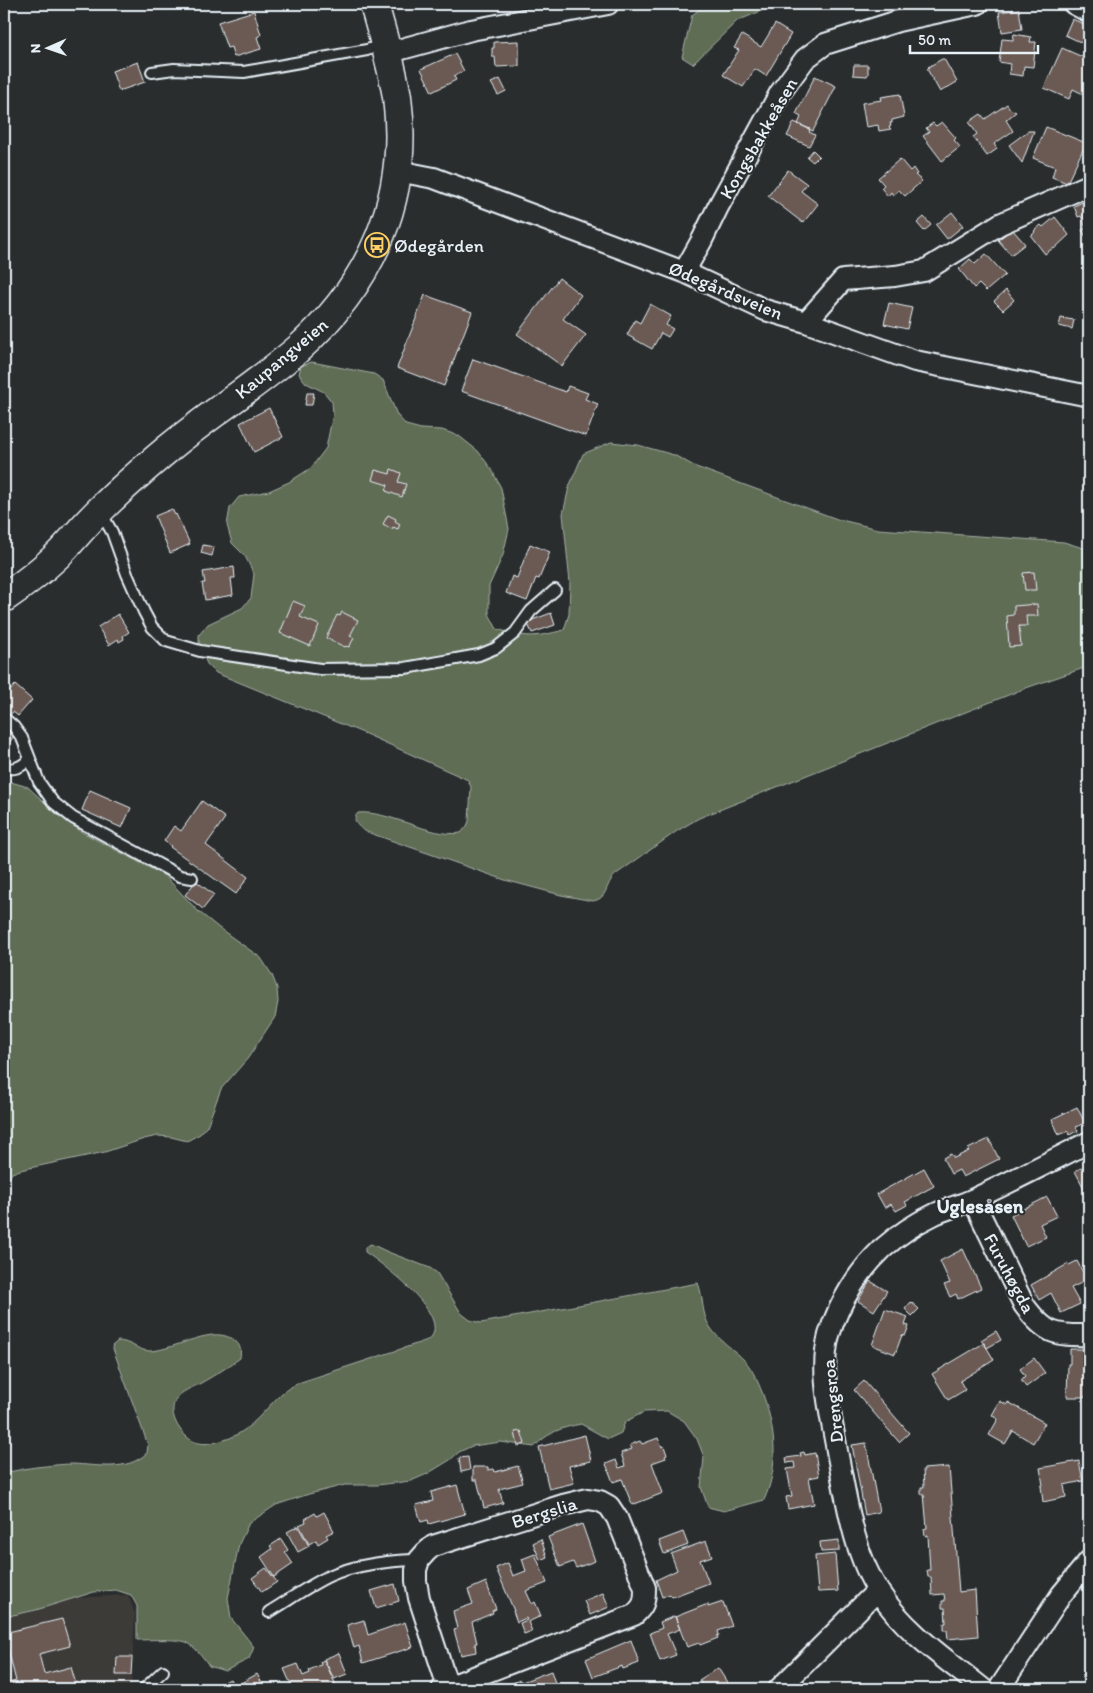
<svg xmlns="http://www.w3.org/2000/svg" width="1093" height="1693" viewBox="0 0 1093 1693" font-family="Itim,sans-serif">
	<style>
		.built { fill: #3d3a39 }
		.green { fill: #616d55; stroke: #a4afa6 }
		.building { fill: #6a5a52; stroke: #e8f1f8 }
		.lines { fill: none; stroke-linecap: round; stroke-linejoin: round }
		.lane-casing { stroke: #e8f1f8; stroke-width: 14 }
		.street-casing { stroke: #e8f1f8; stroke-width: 24 }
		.secondary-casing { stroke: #e8f1f8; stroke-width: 31 }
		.lane { stroke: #2a2d2e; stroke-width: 10 }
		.street { stroke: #2a2d2e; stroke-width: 20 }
		.secondary { stroke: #2a2d2e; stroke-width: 28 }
		.labels { text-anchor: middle; stroke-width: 4; stroke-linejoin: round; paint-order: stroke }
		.street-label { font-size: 19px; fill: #e8f1f8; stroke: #2a2d2e }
		.poi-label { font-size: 19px; fill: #e8f1f8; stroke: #2a2d2e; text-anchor: start }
		.neighbourhood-label { font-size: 20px; font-weight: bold; fill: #e8f1f8; stroke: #2a2d2e }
	</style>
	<rect width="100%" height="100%" fill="#2a2d2e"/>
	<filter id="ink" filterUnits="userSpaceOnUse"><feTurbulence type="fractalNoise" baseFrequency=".02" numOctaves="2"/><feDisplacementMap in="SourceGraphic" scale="10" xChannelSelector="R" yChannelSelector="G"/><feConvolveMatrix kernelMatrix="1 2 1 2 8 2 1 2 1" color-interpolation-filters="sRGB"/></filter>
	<g filter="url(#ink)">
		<path class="built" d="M128,1595L135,1614L131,1689H4V1602Z"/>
		<path class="green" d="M707,4H778L737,21L693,64L682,57L692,15Z
			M312,362L374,374L383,380L397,415L406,425L421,429L442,430L459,436L478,451L492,470L501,488L509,529L503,555L489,586V614L497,629C527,638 533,638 564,630L569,614L570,583L563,514L569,487L583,454L611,442L638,445L674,455L696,467L837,519L878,529L1064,542L1083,548L1089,551V664L1084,668L1026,688L699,818L677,831L615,875C605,884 608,899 593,901L561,895L505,880L364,831C358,826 351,820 358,813C389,810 430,838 461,833L467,826L469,821L471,787L468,780L368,735L216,673L207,664L199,645V635L208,624L242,608L251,598L254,574L245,556L232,543L227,525L230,508L239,497L269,491L289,482L311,468L326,448L333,414L332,402L324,392L306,383L299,374L301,366Z
			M4,780L28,787L58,815L82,832L165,876L198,911L219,928L261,958L272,975L277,988L278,1002L275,1017L248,1058L221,1089L207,1126L200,1134L187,1141L171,1137L158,1136L144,1139L105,1152L20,1170L12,1173L4,1187Z
			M371,1244L388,1252L430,1268L437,1273L461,1313L470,1320L481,1323L698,1283C704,1298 701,1313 710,1327C719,1341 734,1349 745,1361C753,1370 758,1382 762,1392C775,1426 780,1466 764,1500L724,1511L708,1507L701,1487L704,1457L697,1439L684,1421L667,1411L644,1412L625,1422L621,1433L608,1439L581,1424C560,1428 549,1432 534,1447L501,1442L472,1446L459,1452L450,1460L427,1474L411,1481L377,1485H345L309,1494L276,1505L249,1523L239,1544L228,1598L231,1618L254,1647L249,1659L225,1671L209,1666C205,1659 196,1648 188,1643C180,1638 148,1640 137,1640V1606L131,1595L116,1590L94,1592L36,1610L4,1617V1473C18,1470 32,1467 46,1466C55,1465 64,1464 73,1464C98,1465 127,1472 147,1453L148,1445L112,1346L118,1341C130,1341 138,1351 150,1351C176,1350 214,1323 235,1341C241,1345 241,1351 240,1358C228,1367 215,1375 201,1383C194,1387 181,1391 176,1399C168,1412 177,1428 187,1437C199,1448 216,1443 230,1438C252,1429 265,1409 282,1393C287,1389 293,1386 298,1383L419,1343C424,1341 430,1340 432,1336C447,1312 381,1263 365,1252V1247Z"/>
		<path class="building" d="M1019,9L1022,29L1002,32L999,12Z
			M254,11L261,35L257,37L261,49L234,57L231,47L227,48L218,22Z
			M1072,19L1089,26V40L1087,45L1065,35Z
			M775,24L791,34L766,76L755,69L743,87L723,75L739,50L734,48L742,35L761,47Z
			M1014,34L1031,37L1030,42H1036L1033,67L1024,66L1023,76L1009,74L1010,64L999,62L1002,39L1013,40Z
			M519,41V66L496,67L495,57H492V48H494V42Z
			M1062,48L1087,59L1084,64L1089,66V91L1087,96L1073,89L1069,99L1044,88Z
			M455,54L464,71L454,76L456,80L432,92L421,69Z
			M942,59H944L957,82L940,92L927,69L929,68L928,67Z
			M138,62L145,82L119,91L112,71Z
			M854,65H868V74L867,76L853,75Z
			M815,76L836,86L813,131L798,124L801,117L796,114Z
			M500,79L506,91L498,95L491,83Z
			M900,94L904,117L892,120V123H890L891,126L889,127L891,129L879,131L878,125L866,127L862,103L882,100L881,97Z
			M1007,104L1010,109L1016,112L1006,120L1013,131L994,144L997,149L987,156L973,137L977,134L969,122L981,114L985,119Z
			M794,122L810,129L809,132L815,135L809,146L787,136Z
			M942,122L956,138L954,140L960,147L942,161L923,136L929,132L926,128L933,123L936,126Z
			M1046,127L1086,143L1067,183L1052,177L1055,167L1033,158Z
			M1028,131H1034L1022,163L1009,145Z
			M813,150L819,156L813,162L807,157Z
			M900,159L910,171L913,168L917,174L915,175L922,181L905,196L899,190L893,195L891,192L888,196L881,188L884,185L878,178Z
			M788,170L807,184L801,191L818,204L803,223L768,196Z
			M1089,199V235L1086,237L1082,230L1086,228L1081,216L1078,217L1074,206Z
			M952,212L963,226L947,239L936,225Z
			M924,217L931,225L924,231L917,223Z
			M1055,217L1069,235L1054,249L1053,248L1045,254L1031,236L1035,232L1034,231L1041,225L1043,227Z
			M1012,229L1025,244L1011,255L998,240Z
			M986,254L1005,275L986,291L979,284L974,288L959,269L970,259L975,264Z
			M559,278L581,295L563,319L586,335L562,366L517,334Z
			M1006,290L1014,300L1003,310L994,301Z
			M425,295L472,312L444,386L397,368Z
			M889,303L912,308L907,329L884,324Z
			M650,304L671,316L666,325L673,329L668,337L661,333L652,349L627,335L635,320L640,323Z
			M1061,318L1074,320L1072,329L1059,326Z
			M473,359L566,392L568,386L588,393L585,399L598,404L586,436L461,391Z
			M307,393H314L312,405H305Z
			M269,408L283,437L254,452L240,423Z
			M391,469L401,473L398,482L406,484L402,497L386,491L388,485L372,480L375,470L390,474Z
			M172,509L175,515L176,514L190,544L170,553L155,516Z
			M388,515L396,519L395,521L400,524L398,529L393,527L392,529L383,524Z
			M530,544L550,552L539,579L536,578L527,601L506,593L512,576L517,578Z
			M203,545L214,547L212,556L201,553Z
			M234,567L235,578H231L233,595L205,600L202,583H205L203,572Z
			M1034,572L1036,590H1025L1023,573Z
			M293,601L305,606L300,617L319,625L310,646L280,633Z
			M1037,604L1038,616H1026L1027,626H1019L1021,646L1009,647L1007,616L1013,615L1014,614V606Z
			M342,612L358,620L350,636L354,638L349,647L346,646L345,647L326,638L337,615L340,616Z
			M551,613L555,625L532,633L527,622Z
			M118,614L129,632L123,636L124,639L119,642L118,639L109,645L98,627Z
			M15,685L32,700L18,716L13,712L9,716L4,711V699L6,696L4,694L7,690L9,692Z
			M4,727L15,734L4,751Z
			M90,790L131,808L122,828L82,810Z
			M202,801L225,818L206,845L248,877L236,894L170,847L171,846L164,841L174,826L181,831Z
			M196,881L214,895L203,909L185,895Z
			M1077,1107L1085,1123L1076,1127L1078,1131L1069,1135L1068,1131L1059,1135L1052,1119Z
			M989,1139L999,1159L963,1177L959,1170L951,1174L943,1158L951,1154L954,1158L969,1151L968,1149Z
			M1089,1164V1198L1075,1171Z
			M924,1168L934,1186L905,1202L907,1205L896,1211L891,1204L885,1208L877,1194Z
			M1047,1197L1057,1216L1040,1224L1046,1237L1026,1246L1011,1215Z
			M963,1249L981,1288L958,1299L956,1294L950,1297L944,1285L950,1283L940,1261Z
			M1077,1261L1087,1280L1071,1288L1080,1304L1061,1313L1051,1293L1039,1300L1031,1285L1068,1264L1069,1265Z
			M870,1281L887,1291L874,1311L858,1301Z
			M911,1302L919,1309L912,1316L905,1309Z
			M885,1309L908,1317L905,1325L909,1326L905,1336L902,1335L895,1354L872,1345Z
			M996,1331L1001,1340L987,1348L981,1340Z
			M984,1343L994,1360L960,1381L965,1390L948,1400L932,1374Z
			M1070,1349H1089V1397H1067L1068,1364H1070Z
			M1034,1358L1045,1373L1026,1387L1021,1380L1025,1376L1020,1369Z
			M864,1381L909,1433L899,1442L854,1390Z
			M1000,1401L1007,1405L1008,1402L1045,1423L1033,1443L1013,1431L1005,1444L989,1435L998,1419L992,1415Z
			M521,1431L525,1444L518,1446L515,1432Z
			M585,1435L591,1461L569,1466L574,1483L549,1489L539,1447Z
			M658,1438L662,1447L664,1446L667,1455L665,1456L666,1458L652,1463L663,1493L632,1505L622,1479L613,1482L606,1464L616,1460L619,1468L625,1466L621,1453L632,1449L630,1445L640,1441L642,1444Z
			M866,1443L879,1512L865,1515L852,1445Z
			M804,1452L805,1455L815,1453L819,1476L809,1478L814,1504L788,1509L786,1497L792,1496L787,1469L795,1468L794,1462L787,1463L786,1458L801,1456L800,1453Z
			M468,1457L470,1470L461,1472L459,1458Z
			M1079,1461L1083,1481L1064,1485L1066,1497L1043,1502L1041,1486L1043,1485L1040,1468Z
			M518,1466L523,1483L499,1489L503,1503L484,1508L477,1480H473V1467H488V1470L494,1469L495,1472Z
			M949,1467L959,1592L975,1590L978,1636L948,1639L947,1630H944V1623H946L945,1608H942V1601H945L944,1594L932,1595L931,1577H928L927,1570H930L928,1535L925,1536L924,1529L927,1528L924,1494H921V1487H924L923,1469Z
			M457,1485L465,1514L429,1524L428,1520L421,1522L416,1505L433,1501L431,1492Z
			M324,1512L334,1531L326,1535L328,1538L318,1544L316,1540L309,1544L299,1525L306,1522L305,1519L315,1513L317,1516Z
			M582,1524L595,1561L576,1568L573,1562L560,1567L548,1537Z
			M298,1526L309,1546L298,1552L287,1532Z
			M683,1532L688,1545L664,1554L659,1541Z
			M281,1539L288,1550L285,1552L293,1564L274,1577L261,1557L272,1549L270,1546Z
			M541,1539L547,1557L540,1560L533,1543Z
			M839,1540V1551L821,1552L820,1542Z
			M706,1541L712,1556L700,1560L709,1583L672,1597L670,1594L662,1597L656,1580L677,1570L671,1554Z
			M535,1554L547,1583L526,1591L532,1604L535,1602L541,1616L528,1622L532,1631L524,1634L520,1623L527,1620L526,1618L517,1622L513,1611H514L496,1568L508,1563L513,1576L526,1571L522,1559Z
			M835,1554L838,1591L818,1592L815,1556Z
			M266,1568L277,1582L262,1592L252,1578Z
			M486,1582L496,1609L492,1611L493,1613L472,1622L477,1643H475L476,1652L461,1655L454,1630L457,1629L453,1611L473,1604L468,1590Z
			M395,1584L399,1601L376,1608L371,1591Z
			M603,1593L609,1607L590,1615L584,1601Z
			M723,1602L732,1626L718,1631L719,1635L717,1636L718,1638L700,1645L699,1643L687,1647L675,1617L708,1604V1607Z
			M675,1616L680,1629L667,1634L676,1655L660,1661L650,1633L662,1628L660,1622Z
			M62,1619L70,1646L39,1654L44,1674L71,1667L75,1681L78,1683L79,1688L7,1689L6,1684L16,1681L4,1633Z
			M364,1620L368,1635L405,1622L413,1647L363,1663L359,1646L354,1648L347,1625Z
			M631,1640L639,1663L623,1669L622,1666L593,1677L586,1659Z
			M339,1653L347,1674L334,1679L324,1659Z
			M117,1657H132L131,1675H116Z
			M324,1660L336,1685L325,1689H293L284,1669L298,1664L303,1676L310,1673L309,1670L321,1665L320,1662Z
			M718,1668L728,1684L720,1689H693L702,1684L699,1680Z
			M551,1671L557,1689H506L505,1686L520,1680L522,1682Z
			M257,1674L265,1689H217L215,1687L230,1679L234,1687Z"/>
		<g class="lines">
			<defs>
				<path id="lane" d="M152,72L174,69L244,72L367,50L384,44
					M100,511L112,532L127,574L144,612L152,627L166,641L200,651L320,669L405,668L479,655L496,648L515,633L531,611L555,590
					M4,718L14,727L22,738L39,782L53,802L73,818L180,876L192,878
					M4,768C15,770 21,767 30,759
					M269,1612C289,1600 308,1586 329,1576C353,1565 392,1560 419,1560
					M144,1689L163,1671"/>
				<path id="street" d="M1074,4L1089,12
					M387,53L471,30L608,4
					M398,171L434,178L684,272L765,310L806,322L915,361L1089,396
					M684,272L702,240L718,207L780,93L805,59L825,44L898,21L977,4
					M806,322L843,280L895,276L924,271L1000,224L1089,185
					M973,1200L1024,1305C1045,1334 1055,1336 1089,1335
					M442,1689L448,1687L634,1615C644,1606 645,1602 645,1588L617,1518L609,1506L600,1501L588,1499L563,1505L433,1546L426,1552L419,1560L416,1570V1581L419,1598L448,1687
					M779,1689L878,1590
					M983,1689C946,1659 905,1632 879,1592C853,1553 846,1496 837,1451C831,1414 819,1373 829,1335C839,1303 858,1272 882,1249C898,1235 916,1223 935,1214C948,1208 962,1205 974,1199C1013,1181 1051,1161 1089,1142
					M999,1689L1061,1595L1089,1561"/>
				<path id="secondary" d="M4,598C23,585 41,571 58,555C73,540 85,524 100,510C122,488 145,468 169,448C210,414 256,385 297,350C372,283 410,198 397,97C392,65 382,34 374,4"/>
			</defs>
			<use href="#lane" class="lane-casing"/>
			<use href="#street" class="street-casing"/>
			<use href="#secondary" class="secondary-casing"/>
			<use href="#lane" class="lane"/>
			<use href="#street" class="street"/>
			<use href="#secondary" class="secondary"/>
		</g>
	</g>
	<defs>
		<symbol id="bus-ring" viewBox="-11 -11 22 22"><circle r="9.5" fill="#2a2d2e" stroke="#ffd166" stroke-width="1.5"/><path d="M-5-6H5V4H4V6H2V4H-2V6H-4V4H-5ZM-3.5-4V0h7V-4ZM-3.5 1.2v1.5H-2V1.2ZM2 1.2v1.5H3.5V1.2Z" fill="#ffd166"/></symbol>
	</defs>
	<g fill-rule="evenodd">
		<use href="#bus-ring" x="363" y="231" width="28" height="28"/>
	</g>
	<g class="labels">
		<g class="street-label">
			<text transform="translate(758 138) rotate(-60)" y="7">Kongsbakkeåsen</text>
			<text transform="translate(726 290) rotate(23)" y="7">Ødegårdsveien</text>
			<text transform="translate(281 358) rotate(-40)" y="7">Kaupangveien</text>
			<text transform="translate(1010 1273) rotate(62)" y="7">Furuhøgda</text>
			<text transform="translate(832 1401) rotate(-96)" y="7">Drengsroa</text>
			<text transform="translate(544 1512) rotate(-17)" y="7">Bergslia</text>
		</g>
		<g class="poi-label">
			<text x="394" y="252">Ødegården</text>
		</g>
		<g class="neighbourhood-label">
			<text x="980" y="1213">Uglesåsen</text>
		</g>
	</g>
	<rect width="1093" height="1693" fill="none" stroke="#2a2d2e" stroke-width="20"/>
	<rect x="10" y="10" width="1073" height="1673" fill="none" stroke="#e8f1f8" stroke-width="2" filter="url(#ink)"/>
	<g transform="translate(48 48) rotate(268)" stroke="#2a2d2e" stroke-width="4" paint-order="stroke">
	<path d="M0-4L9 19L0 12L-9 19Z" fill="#e8f1f8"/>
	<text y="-8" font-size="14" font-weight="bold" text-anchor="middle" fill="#e8f1f8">N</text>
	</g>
	<path d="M910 45v8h128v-8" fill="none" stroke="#e8f1f8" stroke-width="2.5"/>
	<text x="918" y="45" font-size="15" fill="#e8f1f8" stroke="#2a2d2e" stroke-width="4" paint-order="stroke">50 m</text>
</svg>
